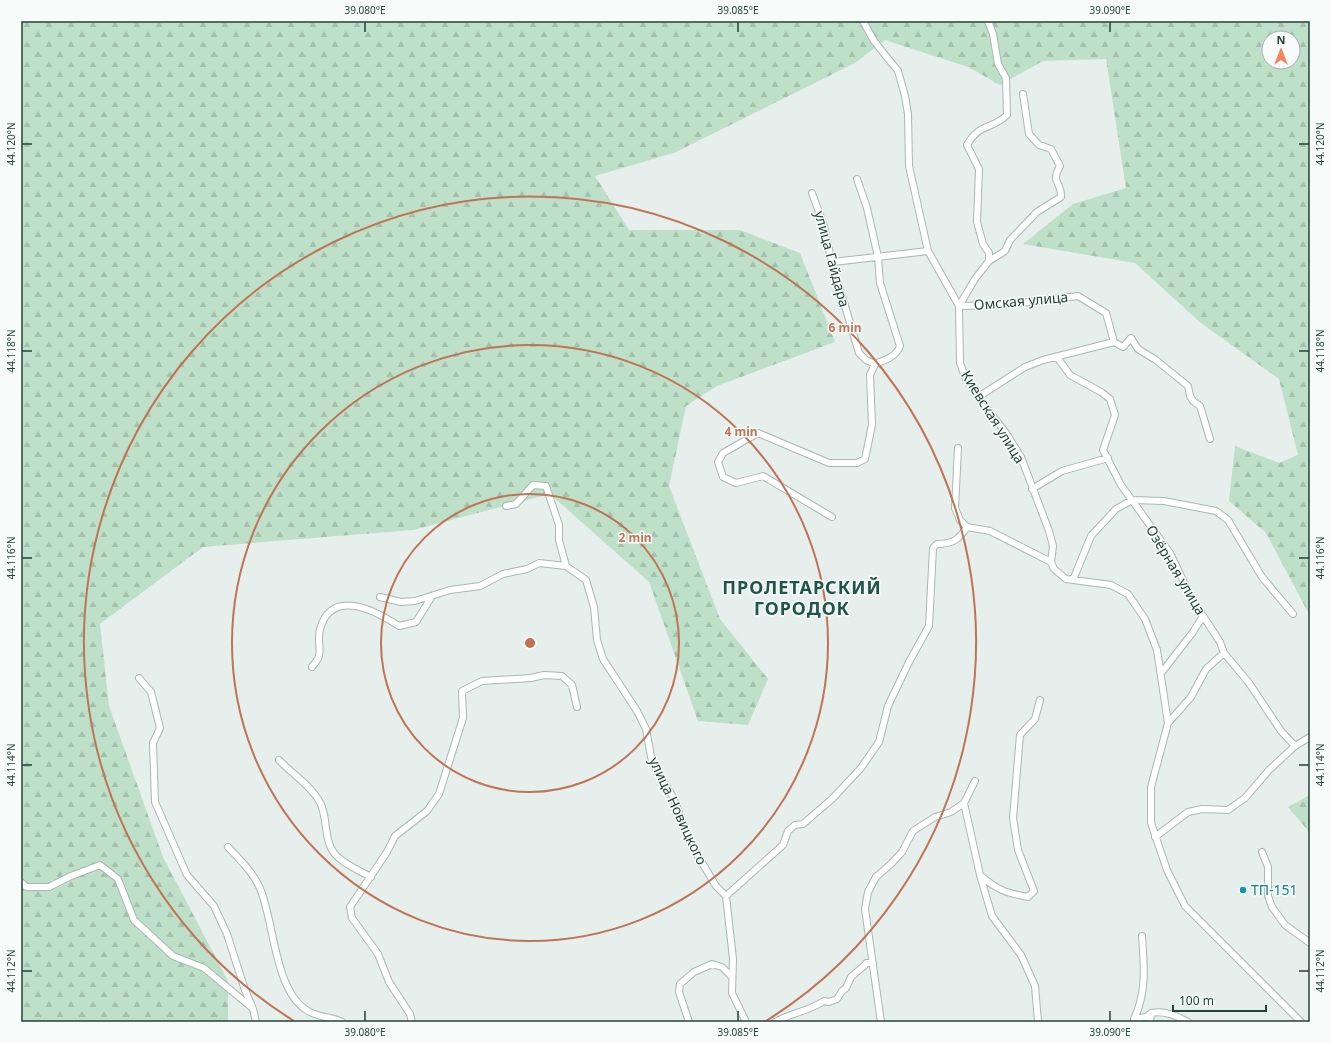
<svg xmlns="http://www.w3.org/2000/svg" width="1331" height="1043" viewBox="0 0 1331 1043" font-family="'Noto Sans',sans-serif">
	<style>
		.forest { fill: url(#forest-firs); fill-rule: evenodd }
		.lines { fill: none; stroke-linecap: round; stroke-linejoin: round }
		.street-casing { stroke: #a8b8b2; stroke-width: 8 }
		.street { stroke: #fff; stroke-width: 6 }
		.ticks { fill: none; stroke: #24423a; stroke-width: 1.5 }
		.ring { fill: none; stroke: #c07456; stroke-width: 2 }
		.culture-dot { fill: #0f9aa8; stroke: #f7fbf9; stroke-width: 1.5 }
		.labels { text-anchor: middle; stroke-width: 3; stroke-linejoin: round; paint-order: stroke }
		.street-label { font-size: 14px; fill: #24423a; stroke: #f7fbf9 }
		.culture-label { font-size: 14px; fill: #0d838f; stroke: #f7fbf9; text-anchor: start }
		.district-label { font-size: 18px; font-weight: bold; letter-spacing: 1px; fill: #1f5548; stroke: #f7fbf9 }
		.centre { fill: #c07456; stroke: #f7fbf9; stroke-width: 2 }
		.ring-label { font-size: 12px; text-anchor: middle; font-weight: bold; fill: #c07456; stroke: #f7fbf9; stroke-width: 3; stroke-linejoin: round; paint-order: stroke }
		.neatline { fill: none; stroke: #24423a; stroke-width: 1.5 }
		.ticks-label { font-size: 10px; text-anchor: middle; fill: #24423a }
	</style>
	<defs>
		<pattern id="forest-firs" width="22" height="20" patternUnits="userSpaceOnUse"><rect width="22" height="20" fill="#bfe0c8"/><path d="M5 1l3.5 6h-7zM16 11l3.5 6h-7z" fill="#a4c1ad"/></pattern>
	</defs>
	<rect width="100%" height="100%" fill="#e6efeb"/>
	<path class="forest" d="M21,21H1310V616L1266,533L1229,501L1235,446L1279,463L1298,455L1279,379L1201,323L1135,263L1023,244L1073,204L1126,188L1106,59L1043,61L1000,85L968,67L885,40L855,63L674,153L595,176L629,230H740L800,253L835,342L717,386L686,406L669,486L720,619L768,679L748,725L698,721L649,582L550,494L413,530L203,547L100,624L109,706L163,857L228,981V1022H21ZM1269,38H1293V62H1269Z
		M1310,795V833L1288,807Z"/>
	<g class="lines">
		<defs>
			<path id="street" d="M863,21L874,41L898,71L905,96L908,114L909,166L928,251L959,306L960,363L965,377L978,397L1006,433L1021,457L1049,531L1053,546L1051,562L1054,569L1066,579L1111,585L1128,594L1145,619L1157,650L1168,723L1151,787V823L1167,870L1185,906L1301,1022
				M857,179L867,208L878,257L880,283L900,346C896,357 885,360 875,364
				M812,193L824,226L835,278L839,286L859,353L866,360L875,364
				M989,261L1005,251L1010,240L1037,212L1061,197C1062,181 1050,184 1060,166L1051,149L1039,145L1029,134L1023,94
				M833,262L928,251
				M959,306L1004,305L1078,296L1106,313L1114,342L1123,347L1131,338L1138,349L1156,360L1188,386L1190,396L1193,401L1200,406L1210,439
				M959,306L975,279L989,261V253L983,244L977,222L979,169L967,145C980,122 992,130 1007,115L1006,78L998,64L993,34L988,21
				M1057,357L1070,375L1101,392L1110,399L1115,415L1103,450L1121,485L1170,553L1192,599L1220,642L1224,653L1249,683L1281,731L1295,746
				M978,397L1025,367L1043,360L1114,342
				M958,448L955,508L960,520L967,527L990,531L1051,562
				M1032,489L1062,471L1108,458
				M506,506L516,504L533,485L546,486L559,525V540L566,566
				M832,517L763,476L736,483L723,477L718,462L723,453L758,433L829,463H857L865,459L872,425L870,375L875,364
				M1073,580L1091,536L1116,509L1132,500L1164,501L1216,511L1228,520L1262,577L1293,614
				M380,597L401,602L415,601L450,590L480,586L503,574L527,569L539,563L566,566L586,580L594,607L597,640L603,659L637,711L646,729L652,762L673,797L692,846L716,886L726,896L733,959L732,993L746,1022
				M312,667C314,664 318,660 319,656C321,648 317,638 320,629C332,587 376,611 399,626L416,622L432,596
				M1162,672L1193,632L1203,616
				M139,678L151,692L160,728L153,743L155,802L187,875L214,906L227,934L245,990L253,1009L256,1022
				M1168,723L1191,697L1206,669L1224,653
				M279,760C292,774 308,783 318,799C330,816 321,844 339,858C348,866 360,871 371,877
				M975,781L964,803L980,875L992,916L1021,955L1035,986L1038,1022
				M1155,837L1188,812L1202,809L1228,810L1245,798L1269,770L1295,746L1310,737
				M228,847C240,860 255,874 261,891C274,924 275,988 305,1009C316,1018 331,1016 342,1022
				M1262,852L1268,867V896L1272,907L1285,925L1310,943
				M980,875C997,890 1006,893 1028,897L1034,891L1018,850L1013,818L1020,735L1035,719L1040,700
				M21,882L26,887H49L71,876L100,865L118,879L134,920L173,956L204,968L251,1007
				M726,896L783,845L788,831L795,825L803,824L832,799L861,768L879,742L888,706L909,662L929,626L933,548L937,544C952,544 959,540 967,527
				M1142,936C1144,965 1147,992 1134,1019L1146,1017L1151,1013
				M412,1022L410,1014L389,982L378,954L352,918L350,907L387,852L395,836L427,811L439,794L463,718L462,691L482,681L531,678L544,675L562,676L572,685L577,707
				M689,1022L679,992L680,984L694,972L712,964L722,967L732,977
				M775,1022C791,1013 809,1011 824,1001L829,1002L837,999L842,991L846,988L851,977L865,965L866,963H873
				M881,1022L865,909L868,892L876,877L891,864L902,852L913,831L935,817L951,812L964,803
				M1150,1022L1151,1013C1165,1010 1176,1016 1188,1022"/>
		</defs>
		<use href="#street" class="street-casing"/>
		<use href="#street" class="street"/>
	</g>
	<path class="ticks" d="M365,22V32M738,22V32M1110,22V32M22,144H32M1299,144H1309M22,351H32M1299,351H1309M22,558H32M1299,558H1309M22,765H32M1299,765H1309M22,971H32M1299,971H1309M365,1011V1021M738,1011V1021M1110,1011V1021"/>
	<g class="ring">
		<circle cx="530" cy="643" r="149"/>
		<circle cx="530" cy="643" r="298"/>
		<path d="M294 1021A446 446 0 1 1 766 1021"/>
	</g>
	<circle class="culture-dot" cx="1243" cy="890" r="4"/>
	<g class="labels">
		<g class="street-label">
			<text transform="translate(832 259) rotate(75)" y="5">улица Гайдара</text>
			<text transform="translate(1021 301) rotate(-5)" y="5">Омская улица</text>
			<text transform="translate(993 417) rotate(58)" y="5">Киевская улица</text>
			<text transform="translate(1176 570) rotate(59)" y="5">Озёрная улица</text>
			<text transform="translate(678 811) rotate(65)" y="5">улица Новицкого</text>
		</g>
		<g class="culture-label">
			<text x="1251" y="895">ТП-151</text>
		</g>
		<g class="district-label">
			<text x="802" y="594">ПРОЛЕТАРСКИЙ<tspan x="802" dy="21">ГОРОДОК</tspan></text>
		</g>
	</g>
	<circle cx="530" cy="643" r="6" class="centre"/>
	<g class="ring-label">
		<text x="845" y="332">6 min</text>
		<text x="741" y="436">4 min</text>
		<text x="635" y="542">2 min</text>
	</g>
	<rect width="1331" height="1043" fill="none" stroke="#f7fbf9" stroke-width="44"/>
	<g transform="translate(1281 50)"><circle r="19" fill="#f7fbf9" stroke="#a3b1ad"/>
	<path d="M0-3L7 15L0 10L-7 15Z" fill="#f4845f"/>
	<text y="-6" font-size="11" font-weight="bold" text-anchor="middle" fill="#24423a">N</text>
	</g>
	<path d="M1173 1005v6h93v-6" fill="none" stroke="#24423a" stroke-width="2"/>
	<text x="1179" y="1005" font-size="12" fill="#24423a" stroke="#f7fbf9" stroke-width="3" paint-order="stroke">100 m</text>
	<rect x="22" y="22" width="1287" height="999" class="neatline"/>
	<g class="ticks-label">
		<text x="365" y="14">39.080°E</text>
		<text x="738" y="14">39.085°E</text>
		<text x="1110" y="14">39.090°E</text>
		<text transform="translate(11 144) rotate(-90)" y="4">44.120°N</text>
		<text transform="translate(1320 144) rotate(-90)" y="4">44.120°N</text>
		<text transform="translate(11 351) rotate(-90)" y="4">44.118°N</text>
		<text transform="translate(1320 351) rotate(-90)" y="4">44.118°N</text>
		<text transform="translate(11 558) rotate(-90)" y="4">44.116°N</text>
		<text transform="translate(1320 558) rotate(-90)" y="4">44.116°N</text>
		<text transform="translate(11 765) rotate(-90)" y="4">44.114°N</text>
		<text transform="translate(1320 765) rotate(-90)" y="4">44.114°N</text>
		<text transform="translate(11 971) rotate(-90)" y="4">44.112°N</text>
		<text transform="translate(1320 971) rotate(-90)" y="4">44.112°N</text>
		<text x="365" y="1036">39.080°E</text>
		<text x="738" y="1036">39.085°E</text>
		<text x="1110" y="1036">39.090°E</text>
	</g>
</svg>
